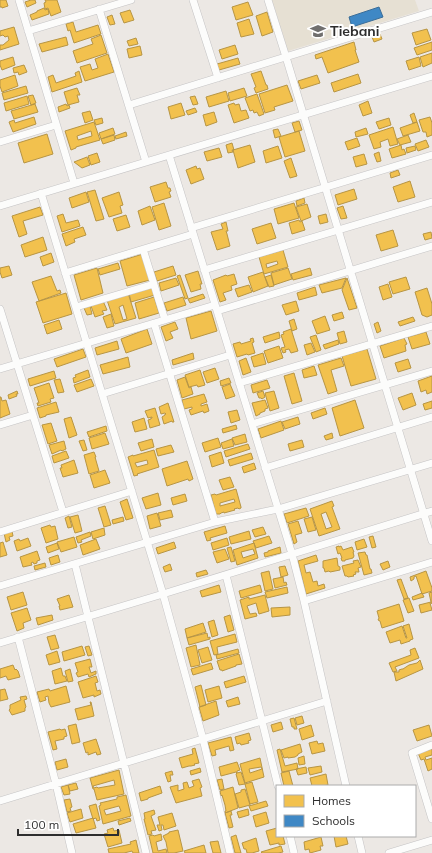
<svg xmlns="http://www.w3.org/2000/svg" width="432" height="853" viewBox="0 0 432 853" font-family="Mulish,sans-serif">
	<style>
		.education { fill: #e6e0d3 }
		.homes { fill: #f2c14e; stroke: #b79544; fill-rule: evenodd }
		.schools { fill: #3f88c5; stroke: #3a6d98 }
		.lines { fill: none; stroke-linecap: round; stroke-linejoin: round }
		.minor-casing { stroke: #c5c4c5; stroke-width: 8 }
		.minor { stroke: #fcfcfb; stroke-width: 7 }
		.labels { text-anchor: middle; stroke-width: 4; stroke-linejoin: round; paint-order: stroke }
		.poi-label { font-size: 14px; font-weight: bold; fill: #2e2e2e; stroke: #fff; text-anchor: start }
	</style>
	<rect width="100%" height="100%" fill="#ece8e4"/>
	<path class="education" d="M272,0H415L419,11L288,51Z"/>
	<path class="homes" d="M0,0H6L8,6L2,8V7H0Z
		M31,0H35L36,3L27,7L25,2Z
		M45,0H57L61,12L51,16L48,8L45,9L44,3L46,2Z
		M248,2L253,15L236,20L232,7Z
		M44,8L45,10L48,9L49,14L32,20L30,15L37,12V11Z
		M130,10L134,20L124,23L120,13Z
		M267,12L273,32L262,36L256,16Z
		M112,15L115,24L110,25L107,17Z
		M249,19L254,34L241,37L237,23Z
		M73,22L76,32L98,25L101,34L74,43L70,30L68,31L66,24Z
		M14,27L19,44L0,50V45H3L9,40L8,36L5,37L3,35L0,36V31Z
		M427,29L431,40L416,45L412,33Z
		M380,34L382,39L374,42L372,37Z
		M101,35L107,53L77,63L73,51L93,44L91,39Z
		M66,37L68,45L42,52L39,44Z
		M136,38L138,44L129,46L127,41Z
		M354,42L356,50H355L359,62L328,73L322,57L316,59L315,55Z
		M432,42V50L417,55L414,48Z
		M235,45L238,54L222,59L219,50Z
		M140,46L142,55L129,58L127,49Z
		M432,53V63L423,67L420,57Z
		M108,54L114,72L85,81L80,67L90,64L92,70L98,68L95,59Z
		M13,57L15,65L2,70L0,65V61Z
		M419,57L421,66L409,70L406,61Z
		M238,58L240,64L219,70L217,64Z
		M24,65L27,72L19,75L18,72L14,73L13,68Z
		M79,71L82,82L52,92L48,77L53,75L56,83L76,76L75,73Z
		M261,71L266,85H267L268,89L256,93L254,88L256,87L251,74Z
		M358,74L361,83L334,92L331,83Z
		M15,75L18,86L2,92L0,86V80Z
		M317,75L320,83L301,89L298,81Z
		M287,85L293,101L274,107L275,110L265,113L259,94Z
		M26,86L28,93L4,100L2,93Z
		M77,88L80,95H77L79,102L68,105L64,92Z
		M244,88L247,96L230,101L228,93Z
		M226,91L229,101L209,107L206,97Z
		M257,94L264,114L259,116L257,112L254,113L253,110L250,111L245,98Z
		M33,95L36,103L31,105L28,96Z
		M27,96L29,104L6,111L4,103Z
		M195,96L198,104L193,105L190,97Z
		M368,101L372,113L363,116L359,105Z
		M181,103L185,115L171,119L168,107Z
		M234,103L235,105L239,104L241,111L246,110L249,118L234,123L228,105Z
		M35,104L38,112L14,119L11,111Z
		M66,104L67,106L69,105L70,108L59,112L58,107Z
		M195,108L197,112L188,115L186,111Z
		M90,111L93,120L85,123L82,113Z
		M214,112L217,122L206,126L203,115Z
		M414,113L417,122L413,123L410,115Z
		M34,117L36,124L13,132L9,122L14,120L15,123Z
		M430,117L432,123V135L427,137L426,132H423L419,120Z
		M102,118L103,123L96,125L94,120Z
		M389,118L391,125L379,129L376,122Z
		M299,121L302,130L295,132L292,123Z
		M94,122L100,140L76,147V148L71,150L65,131ZM91,131L92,136L78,140L77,136Z
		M417,122L420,131L403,136L400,128Z
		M393,127L398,144L390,146L388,139L380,142L381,147L374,149L369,135Z
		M113,128L115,134L101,139L99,133Z
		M366,128L368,134L356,137L355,132Z
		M278,129L281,136L275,138L273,130Z
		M299,131L305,151L285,157L279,137Z
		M126,132L127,136L116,139L115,136Z
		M47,134L53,154L24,163L18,143Z
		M114,135L115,140L103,144L101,139Z
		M408,135L411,142L400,145L397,139Z
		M357,138L360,146L348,150L345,142Z
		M426,140L429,147L418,151L415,144Z
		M232,143L234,150H232L233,152L228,153L226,145Z
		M250,145L255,162L238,168L233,150Z
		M401,145L402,150L404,149L406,154L392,158L389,149Z
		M278,146L282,158L266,163L263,151Z
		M415,146L416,150L407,153L406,148Z
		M219,148L222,157L207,161L204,152Z
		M379,152L381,161L377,162L374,154Z
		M97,153L100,162L91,165L88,156Z
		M364,154L367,164L356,167L353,157Z
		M87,157L90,165L82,168L74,162Z
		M291,158L297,176L290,178L284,161Z
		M196,166L197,169L200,168L204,179L191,184L186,170Z
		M398,170L400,175L391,178L390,173Z
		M410,181L415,197L398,202L393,187Z
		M166,182L168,188H170L171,191L169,192L171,197L155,202L150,187Z
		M354,189L357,199L338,205L335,195Z
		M95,190L104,219L96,221L87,192Z
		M86,192L89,202L72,208L69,198Z
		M119,192L123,205L120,206L122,213L109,217L102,198Z
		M304,198L305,203L297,206L296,201Z
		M164,203L171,226L159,230L152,207Z
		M294,203L299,218L278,224L274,209Z
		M307,204L311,217L301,221L296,207Z
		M150,206L155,220L142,225L138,211Z
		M343,206L347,218L341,219L337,208Z
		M40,207L43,215L23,221L27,234L19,237L12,216Z
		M63,214L66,223L78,220L80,226L62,232L57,216Z
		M326,214L328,222L320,224L318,216Z
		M126,215L130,227L117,231L113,219Z
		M299,220L300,222L302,221L305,230L292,234L289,223Z
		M226,222L228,231H226L227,234L230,246L217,250L211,232L223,229L221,224Z
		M271,223L276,238L257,244L252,229Z
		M83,227L86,235L74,239L75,242L66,246L62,234Z
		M393,230L398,246L381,251L376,235Z
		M431,232L432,238L425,240L423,234Z
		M43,237L47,250L25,257L21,245Z
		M283,250L288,267L264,274L259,257ZM277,261L278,264L267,268L266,264Z
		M51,253L54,262L43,266L40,257Z
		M143,254L150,280L127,286L120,261Z
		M118,263L120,269L100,275L98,269Z
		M9,266L12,275L2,278L0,272V268Z
		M173,266L176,275L157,281L154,272Z
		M97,268L103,293L81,300L74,275Z
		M288,268L292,279L274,285L271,273Z
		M310,268L312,275L293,280L291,274Z
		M198,271L202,284H200L201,289L191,292L185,275Z
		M263,272L268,286L253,292L248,277Z
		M234,274L237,284L231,286L232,290L223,293L226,300L220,302L213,280L226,275L227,276Z
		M180,275L188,298L185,299L177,276Z
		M271,275L274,286L269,287L265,277Z
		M51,276L57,291L60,290L61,293L39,301L32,282Z
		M406,277L410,289L393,294L389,282Z
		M176,278L179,285L161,291L159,283Z
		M346,278L342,288L322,293L319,285Z
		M347,278L357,308L349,310L342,290Z
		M388,284L392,297L383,300L379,287Z
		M249,285L252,292L238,297L235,289Z
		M152,286L155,295L131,302L129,293Z
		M315,287L317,295L299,300L297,293Z
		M427,288L432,304V315L427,317L422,315L415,292Z
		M66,293L72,314L43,323L36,302Z
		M128,293L136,318L115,324L107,300ZM123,305L127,319L123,320L119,307Z
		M203,294L205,298L190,303L188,299Z
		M154,297L159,313L139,319L135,303Z
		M183,297L186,305L167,311L164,303Z
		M103,301L107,310L102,311L104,314L95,317L91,306Z
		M296,301L299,311L286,315L282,305Z
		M90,306L92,314L87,315L84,308Z
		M211,311L217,331L191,339L186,318Z
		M342,312L344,318L334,321L332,315Z
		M111,314L114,326L107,328L103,317Z
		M325,316L330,330L317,334L312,321Z
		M413,317L415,321L400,326L398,322Z
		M294,319L297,329L292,331L289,321Z
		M59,320L62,329L47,334L44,325Z
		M175,322L178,329L170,332L173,338L166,341L161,327Z
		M378,322L381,331L377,333L374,324Z
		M147,329L152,344L126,353L121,339Z
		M291,329L298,351L291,353L289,349L285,350L286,352L283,353L281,348L285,347L281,335L284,334L283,332Z
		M344,331L347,342L340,344L337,333Z
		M279,332L280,338L265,343L263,337Z
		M426,332L430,344L412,349L408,337Z
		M316,335L321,350L316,352L310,337Z
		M253,338L254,342L252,343L255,353L248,355L247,354L237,357L233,344L240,342L241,344L251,341L250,339Z
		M404,338L407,344L405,345L406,351L384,358L380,346Z
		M338,340L339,344L325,349L323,345Z
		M117,341L119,349L97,355L95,348Z
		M311,343L315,352L307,355L304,345Z
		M279,346L283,358L268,363L264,351Z
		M83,349L86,357L57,367L54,359Z
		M367,349L376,379L351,386L342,356Z
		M193,353L194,359L173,365L172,360Z
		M263,353L266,364L254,367L251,357Z
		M128,357L130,367L103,374L100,365Z
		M246,358L251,372L243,375L239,361Z
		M341,358L344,366L331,370L337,391L328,394L318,365Z
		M408,359L411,368L398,372L395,363Z
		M314,366L317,375L304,378L302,370Z
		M215,368L219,379L207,383L203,372Z
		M88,370L90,377L74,383L73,378L76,377L75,375Z
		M200,370L205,385L198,387L197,385L189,387L185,375Z
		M54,371L56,378L30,386L28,379Z
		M294,373L302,401L292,404L284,376Z
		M432,376V392L427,394L426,390L421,392L418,381Z
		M185,377L189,388L191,387L193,394L182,398L177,380Z
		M229,378L231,383L221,386L220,381Z
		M60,379L64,392L58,393L54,380Z
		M91,379L94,386L77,392L74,385Z
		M267,380L270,388L253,393L251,385Z
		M49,383L54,398L50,399L51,402L38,406L37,403H39L34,388Z
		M230,384L235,396L226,399L222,387Z
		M17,391L18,394H16L17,396L9,399L8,395Z
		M263,391L265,397L262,399L261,398H259L257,393Z
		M274,391L279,408L270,411L265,393Z
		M412,393L416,405L403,410L398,398Z
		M204,394L207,402L201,404V406L207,404L209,411L204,413L203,411L191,415L189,410L192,409V407L184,409L182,400Z
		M0,397H1L2,401L6,400L10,414L0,418Z
		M265,400L268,408L265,409V411L260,413V414L256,416L252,403Z
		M355,400L364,428L340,436L332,408Z
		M432,401V408L425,410L423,404Z
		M56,402L59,412L46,415V416L40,418L37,408Z
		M168,403L174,422H172V421L164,424L162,417L165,415V414H166L165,413L161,414L159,407Z
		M155,408L160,425L150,428L148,420L151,419V418H152V417L148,418L145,411Z
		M325,408L327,414L313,419L311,413Z
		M237,410L240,420L231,423L228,412Z
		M71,417L77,435L69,438L64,419Z
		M298,417L300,424L285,429L282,422Z
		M144,418L147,429L135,432L132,422Z
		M281,421L284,430L261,438L258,429Z
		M51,423L57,441L48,444L42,425Z
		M236,425L237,429L223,433L222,429Z
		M106,426L107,431L89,437L87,432Z
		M105,433L109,444L92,449L89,438Z
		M332,433L333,438L326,440L324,436Z
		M245,434L247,442L235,445L232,438Z
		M218,438L221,447L205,452L202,443Z
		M152,439L154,447L141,451L138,443Z
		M232,439L234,446L223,449L221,443Z
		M84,440L87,450L83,451L79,441Z
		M302,440L304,447L290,451L288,444Z
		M64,441L66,449L62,451L61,450L52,454L49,445Z
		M248,444L250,449L226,457L224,451Z
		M171,445L174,452L158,456L156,449Z
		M154,450L159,467L137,474L138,475L134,476L128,457L133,455V456ZM147,460L148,464L137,467L135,463Z
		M66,451L69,458L54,463L52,456Z
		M94,452L96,457H95L99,471L89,474L84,455Z
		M221,452L224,463L212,467L209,456Z
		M251,453L253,459L230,466L228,460Z
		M74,460L78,473L63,477L60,468H62L61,465Z
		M187,461L193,479L189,481L188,479L167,486L162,469Z
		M254,463L256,469L244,473L242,467Z
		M105,470L110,483L94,488L90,475Z
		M230,477L234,487L223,490L219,480Z
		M236,489L241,507V508L239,509L238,508L234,509L235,510L224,513V512L221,513L220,514H216L211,495L215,494L216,495ZM234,499L235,502L220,506V503Z
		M158,493L161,505L146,509L142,498Z
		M185,494L187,501L173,505L171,498Z
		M127,499L133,518L126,520L120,502Z
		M332,501L334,506L332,507L340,529L319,536L310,509ZM326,512L332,527L326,529L321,514Z
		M105,506L111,525L104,527L98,508Z
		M306,508L309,516L287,523L284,514Z
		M171,510L173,517L160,520L158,513Z
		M157,513L161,526L150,529L147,516Z
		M78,515L82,531L75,533L70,517Z
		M69,516L72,527L68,528L65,518Z
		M123,517L124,521L113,524L112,520Z
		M312,517L316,530L308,532L304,519Z
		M298,521L302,533L295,535L297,542L294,544L288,524Z
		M50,525L51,527L55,526L58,539L46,543L41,528Z
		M225,526L227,533L210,538L211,540L207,541L204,532Z
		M263,527L266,534L255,537L252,530Z
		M104,528L105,535L93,539L91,532Z
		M12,531L13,536L9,537L10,540L6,542L4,533Z
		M249,531L251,539L231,544L229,537Z
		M90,532L91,536L81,540L82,542L78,543L76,537Z
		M269,536L272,543L256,548L253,541Z
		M373,536L376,547L372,548L369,537Z
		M74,537L77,547L61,552L57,542Z
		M28,538L31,546L17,551L14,541L19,539L20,541Z
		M227,538L229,545L213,550L211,543Z
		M96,539L100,549L83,555L80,545Z
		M364,539L367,547L357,550L355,542Z
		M3,542L7,555L0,557V543Z
		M174,542L176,548L158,554L156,548Z
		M57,543L59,549L48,553L46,547Z
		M254,543L258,558L237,565L233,550ZM253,549L255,554L243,558L241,552Z
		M339,546V547L341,546L343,550L352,547L354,552H353L354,556L353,558L345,560V561H342L341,558H342L340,553L338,554L336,547Z
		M231,547L235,561L231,562L227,548Z
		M280,547L281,553L265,557L264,553L268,552V551Z
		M225,549L229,559L217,563L213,552Z
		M37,551L40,560L37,561V563L34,564L33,562L31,563L32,565L23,567L20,557Z
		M365,552L366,555H367L370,569H371L372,573L364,575L358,553Z
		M58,555L60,562L51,565L49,558Z
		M316,555L318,561L304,565L306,573L310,572L313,582L317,581L318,586L324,584L325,588L306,594L298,561Z
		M337,558L338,566L340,567V570L330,572L329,571L325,572L324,568H323V561Z
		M358,560L361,567L358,568L359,572H355L356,574L353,575L354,576L348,577L347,576H345L342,566L354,563L353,561Z
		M388,561L390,567L383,570L380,564Z
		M45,563L46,567L35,570L34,566Z
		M170,564L172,570L165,572L163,567Z
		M285,566L288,575L281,577L279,567Z
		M206,570L208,574L197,577L196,573Z
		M269,571L273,589L265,591L261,573Z
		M426,571L432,588V591L422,594L416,576L414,577V579L411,581L410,577Z
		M283,577L284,583L286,582L287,585L275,588L273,579Z
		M401,579L408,598L404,599L397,580Z
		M219,585L221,592L202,597L200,591Z
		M260,585L262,592L241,598L239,591Z
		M287,587L288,593L267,598L265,592Z
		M23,592L27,605L11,610L7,597Z
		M432,592V604V603H430L432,610L421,613L419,605L431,602L429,593Z
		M422,593L424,597L413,600L412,597Z
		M69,595L73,607L60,610L59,606H60L57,599Z
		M265,595L269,611L259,614L256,603L247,606L250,614L256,613L257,616L245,619L240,600L249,597V599Z
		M409,598L414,611L408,613L403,600Z
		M399,604L404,621L382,628L380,621L378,620L379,618L377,611Z
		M290,607V615L272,617L271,608Z
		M27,608L31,620L23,623L24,628L17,631L11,613Z
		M52,615L53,620L38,625L36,618Z
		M230,615L234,630L228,632L224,617Z
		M214,620L218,635L212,637L208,622Z
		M203,623L206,632L187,638L185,629Z
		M409,624L413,639L410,640V641L401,644L400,640L390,643L386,632L402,626L406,638H407L403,626Z
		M207,633L208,638L210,637V639L189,645L187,638Z
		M235,634L237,642L217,647L218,654L214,655L210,641Z
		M55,635L59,648L51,650L47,637Z
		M196,645L200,665L191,667L186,648Z
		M82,646L85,655L64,661L62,652Z
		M89,646L92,655L88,656L85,647Z
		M208,647L212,660L202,663L198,650Z
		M415,648L419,658L395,667L397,671L393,672L389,663L411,655L410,650Z
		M238,649L239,653L217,659L216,655Z
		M57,651L60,662L49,665L46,655Z
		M239,654L242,664L236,665V666L222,671V670H220L217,661Z
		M90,659L92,667H89L91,673L96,671V674L89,677L88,674L78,677L76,673L78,672L75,663Z
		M420,660L423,669L396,681L394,672H399V670L402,669H403L409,665L417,663Z
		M211,663L213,669L193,675L191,669Z
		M13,665L15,670L16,669L18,671L20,677L8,680L6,676L0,678V669Z
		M61,668L63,676H65L67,681L55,684L52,671Z
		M70,669L73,681L68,682L65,671Z
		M96,676L98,682L95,683L97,691L100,690L101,694L94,697V695L83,698L78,682Z
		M244,676L246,682L226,688L224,682Z
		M201,685L206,705L200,707L195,687Z
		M66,686L70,702L51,707L49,703L48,696L45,697L46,700L40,702L37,692L49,689L50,691Z
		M219,686L222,698L208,702L205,690Z
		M5,689L8,699L0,701V690Z
		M26,696L27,699L24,700L26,707L25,708V711L12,715L9,710L10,709V705L21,700L20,697Z
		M238,697L240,704L228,707L226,701Z
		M216,701L219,715L203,721L199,707Z
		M90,702H91L94,716L78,720L75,709L91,705Z
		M302,716L304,723L297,725L295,718Z
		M294,718L297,729H294V727H292L290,719Z
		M281,722L283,729L273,732L271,725Z
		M76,724L80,742L72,744L68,726Z
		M311,725L314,736L302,740L299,729Z
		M429,725L432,736L417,741L413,730Z
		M60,729L61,730L65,729L67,736L64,737V739L55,741L57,749L53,750L48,732Z
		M249,733L251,740L248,741L249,743L241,745L240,743L237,744L235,737Z
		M231,737L234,750L230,751L229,746L215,750L216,755L212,756L208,743Z
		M96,739L101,754L97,755L96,752L88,755V752L86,753L83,743Z
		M317,741L318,744L323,743L325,751L312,754L309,743Z
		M300,744L302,752L298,754V755L295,757L288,758V757L284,758L281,750Z
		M195,748L199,763L194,764L195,765L191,766H189L182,768L179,758L193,754L192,749Z
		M280,749L285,766L297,763L298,769L282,772L277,750Z
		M432,749V755L425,757L426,760L432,758V769L428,771L424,759L421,760L418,753Z
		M304,756L305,764L299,765L298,758Z
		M260,758L264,777L245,783L240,764ZM261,767L262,769L250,773L249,769Z
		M66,759L68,767L57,770L55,762Z
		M237,762L240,770L237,771V773L241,772L245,784L239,785L236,774L237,773L236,772L221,776L219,767Z
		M321,766L322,772L310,775L308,768Z
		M306,767L307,773L298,775L296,769Z
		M200,768L201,772L191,775L190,771Z
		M119,770L124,794L97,800L94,789H93L90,778ZM114,780L115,785L98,788L97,787L94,788L93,786Z
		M172,771L173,775H170L171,781L168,782L165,773Z
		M289,771L293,786H284L281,773Z
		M326,774L328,785L322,786H312L310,778Z
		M199,779L202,787L200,788L202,796L176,803L170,787L178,785V791L184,789L183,783L187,782L189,788L194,786L192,781Z
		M222,779L224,789L220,790L217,780Z
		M252,782L258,802L250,804L245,784Z
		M76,783L78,789L70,791L68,785Z
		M68,785L70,794L64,795L61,787Z
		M160,786L162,793L148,798V799L141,801L139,793Z
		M233,787L238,808L225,813V811H226L225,805L222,795L221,796L220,791Z
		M245,789L250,805L239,808L235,794L241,792V790Z
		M126,795L131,816L103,824L99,806L101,805L100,803L117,799V797ZM119,806L121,811L106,815L104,810Z
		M70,799L72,807L70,808L71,811L67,812L64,800Z
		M266,801L268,806L251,811L249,806Z
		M96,804L100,820L97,821L96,818L93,819L89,806Z
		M81,809L83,818L70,822L67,813Z
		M248,809L249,815L239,818L237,812Z
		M154,810L155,814L151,816L156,830L151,831L152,834L148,835L144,819H145L144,813Z
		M231,811L232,815H230L233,827L229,828L225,813Z
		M266,812L269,823L256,827L253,816Z
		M172,813L176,826L164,830L163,825H161L162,830L159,831L157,825H160L158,817Z
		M93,818L96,828L76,833L73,824Z
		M130,818L131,821L119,825L118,821Z
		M113,828L114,831L119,830L122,843L108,847L104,834L108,833L107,830Z
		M277,828V836H283L285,844L279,845V843L270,845L266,831Z
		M178,830L183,851L174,853H168L166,842L163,836L169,833V832Z
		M161,834L162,840L156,842L158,851L166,849L167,853H153L149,836L153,835L154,836Z
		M236,835L241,853H235L231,837Z
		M334,836H346L348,844L336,847Z
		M321,837L323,846H320L321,850L310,853L309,849L305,850L304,842Z
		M256,838L259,851L252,853H247L246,849H244L242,843Z
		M136,840L139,853H133L132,851L124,853H109L108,849L131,844L130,842Z
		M218,841L221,853H213L210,842Z
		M204,845L206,853H185L184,851Z
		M281,846L283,852L278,853H262L261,852Z"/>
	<path class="schools" d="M379,7L383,17L352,27L349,17Z"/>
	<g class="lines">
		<defs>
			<path id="minor" d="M19,0L74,183
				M193,0L218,78
				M268,0L286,57L432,541
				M99,9L146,162
				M28,31L131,0
				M129,105L432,12
				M0,142L56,125
				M169,155L292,554L304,601L346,786
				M41,193L163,594L203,739L230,853
				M0,206L432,76
				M191,228L432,155
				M143,249L165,320
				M204,270L432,202
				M65,273L193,234
				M76,307L154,284
				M0,309L63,512
				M217,311L432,246
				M154,323L215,522
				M0,369L215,305
				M239,383L432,326
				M102,394L230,355
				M252,424L432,371
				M0,425L33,415
				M265,468L432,417
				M0,532L132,491
				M75,564L146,853
				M226,575L278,786
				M0,586L215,522L278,509L432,463
				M304,601L432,562
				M18,637L56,784L72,853
				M0,643L163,594L432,511
				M432,745L412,753L432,819
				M0,801L327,701
				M290,836L294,853
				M358,836L362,853
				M389,853L432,840"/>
		</defs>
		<use href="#minor" class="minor-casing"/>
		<use href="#minor" class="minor"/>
	</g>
	<defs>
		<symbol id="school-bare" viewBox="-9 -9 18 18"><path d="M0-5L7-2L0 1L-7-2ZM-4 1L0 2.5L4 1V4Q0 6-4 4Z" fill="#706f6e" stroke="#fff" stroke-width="2.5" paint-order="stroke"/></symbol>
	</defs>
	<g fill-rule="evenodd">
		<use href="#school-bare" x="307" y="20" width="22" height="22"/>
	</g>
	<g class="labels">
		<g class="poi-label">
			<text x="330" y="36">Tiebani</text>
		</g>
	</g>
	<rect x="276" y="785" width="140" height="52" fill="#ffffff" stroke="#ababab"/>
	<rect x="284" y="795" width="20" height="12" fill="#f2c14e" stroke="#ababab"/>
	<text x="312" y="805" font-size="12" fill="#2e2e2e">Homes</text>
	<rect x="284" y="815" width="20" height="12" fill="#3f88c5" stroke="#ababab"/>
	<text x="312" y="825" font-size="12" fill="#2e2e2e">Schools</text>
	<path d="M18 829v6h100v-6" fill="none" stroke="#2e2e2e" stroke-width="2"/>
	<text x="24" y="829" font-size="12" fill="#2e2e2e" stroke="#ffffff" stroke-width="3" paint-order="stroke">100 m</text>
</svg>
